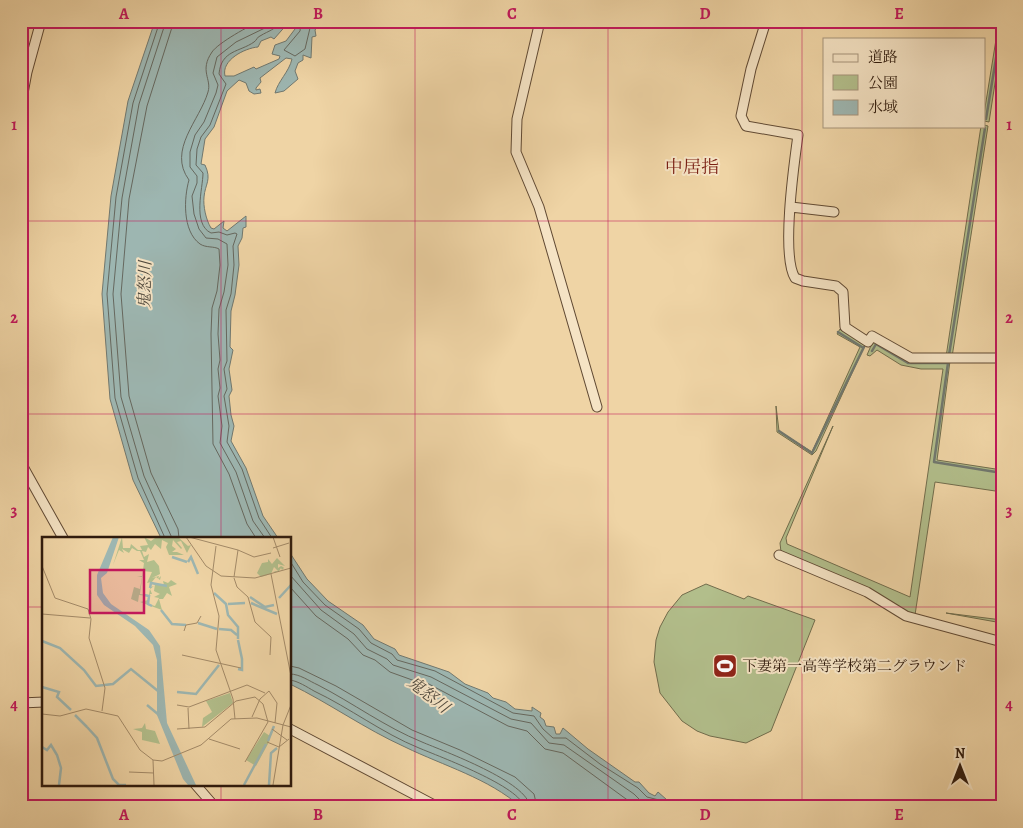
<svg xmlns="http://www.w3.org/2000/svg" width="1023" height="828" viewBox="0 0 1023 828" font-family="Alegreya,'Noto Serif JP',serif">
	<style>
		.green { fill: #b2be8b; stroke: #716c4c }
		.water { fill: #9db6b1; stroke: #71786f; fill-rule: evenodd }
		.lines { fill: none; stroke-linecap: round; stroke-linejoin: round }
		.shore { stroke: #66685f; stroke-width: 1 }
		.stream { stroke: #71786f; stroke-width: 2.5 }
		.street-casing { stroke: #604933; stroke-width: 11 }
		.street { stroke: #f5e3c4; stroke-width: 9 }
		.grid { fill: none; stroke: #c2185b; stroke-width: 1; stroke-opacity: 0.55 }
		.labels { text-anchor: middle; stroke-width: 4; stroke-linejoin: round; paint-order: stroke }
		.poi-label { font-size: 15px; fill: #301b0d; stroke: #f5e3c4; text-anchor: start }
		.water-label { font-size: 16px; font-style: italic; fill: #514a3e; stroke: #f5e3c4 }
		.quarter-label { font-size: 18px; fill: #7a1f14; stroke: #f5e3c4 }
		.inset-river { fill: none; stroke: #9db6b1; stroke-width: 2.5 }
		.inset-road { fill: none; stroke: #a38a68; stroke-width: 1 }
		.view { fill: #c2185b; fill-opacity: 0.15; stroke: #c2185b; stroke-width: 2.5 }
		.inset-edge { fill: none; stroke: #301b0d; stroke-width: 2.5 }
		.neatline { fill: none; stroke: #c2185b; stroke-width: 2 }
		.grid-label { font-size: 16px; text-anchor: middle; font-weight: bold; fill: #c2185b }
	</style>
	<rect width="100%" height="100%" fill="#efd4a5"/>
	<filter id="stains"><feTurbulence type="fractalNoise" baseFrequency=".004" numOctaves="4"/><feColorMatrix values="0 0 0 0 .2 0 0 0 0 .09 0 0 0 0 .02 0 0 0 .5 -.17"/></filter>
	<radialGradient id="worn" r=".72"><stop offset=".6" stop-color="#630" stop-opacity="0"/><stop offset="1" stop-color="#630" stop-opacity=".3"/></radialGradient>
	<path class="green" d="M999,21H1002V38L989,122L984,121V114Z
		M984,125L988,126L952,357H946L981,126Z
		M840,329L865,345L816,451L812,455L777,432L776,406L779,431L812,452L860,347L837,334Z
		M873,341L895,354L950,361L937,460L1002,470V492L935,482L915,615H913L781,552L780,543L833,426L786,538L787,544L910,597L943,369H921L901,365L877,350L870,356L867,355Z
		M706,584L744,599L748,596L815,620L771,731L746,743L710,736L697,731L682,721L660,693L654,662L656,640L660,627L668,612L682,595Z
		M946,613L1002,620V623Z"/>
	<path class="water" d="M155,21H321L315,30L316,36L312,37L311,58L303,55V60L298,63L295,71L298,79L284,91L275,93C278,81 289,72 292,59L286,58L260,78L261,82L256,88V90L260,89L261,93L254,94L249,91L246,83L239,80L227,91L214,127L205,139L201,164L205,165C212,180 205,184 204,197C203,206 206,220 211,228L214,229L224,221L223,228L227,231L246,216V227L243,228L242,238L238,246L239,265L235,295L231,311L230,347L233,350L229,369L232,390L229,396L231,415L234,426L231,441L246,468L263,516L278,538H161L133,480L110,399L102,294L111,196L128,101ZM289,22H294L298,25L286,41L275,45L272,54L280,56L279,59L256,69L254,67L234,76H225C221,60 245,48 258,47L261,41L271,37L274,39Z
		M290,553L307,579L328,601L363,625L374,639L395,649L399,655L449,672L465,684L488,693L493,698L506,702L515,709L532,711V707L541,713L540,717L544,720L546,726L554,727L556,734H560L563,728L588,749L635,782H639L649,793L655,796L658,792L675,807H521C488,778 444,766 405,747C365,729 329,703 290,684Z"/>
	<g class="lines">
		<path class="shore" d="M160,21L133,103L116,197L107,294L115,398L138,478L165,538
			M166,21L139,104L122,198L113,294L121,397L144,476L172,538
			M174,21L147,106L129,199L121,294L129,396L151,473L178,529L179,538
			M301,21L300,31L284,50L295,56L305,49L310,28L316,21
			M256,538L247,524L229,474L213,444L211,334L212,308L217,291L220,265L219,249C214,246 206,248 200,244C182,231 184,197 189,180C167,150 200,120 208,92C212,79 199,71 212,52C218,43 250,25 261,21
			M265,538L253,521L236,472L220,443L222,426L218,396L220,388L218,369L220,360L218,334L219,309L224,292L228,265L227,244L218,239L206,238L199,229L194,214L192,196L197,183V176L190,167V152L195,135L204,122L216,93L218,85L213,73L217,57L236,42L269,26L273,21
			M272,538L259,518L242,469L227,442L229,426L224,396L227,389L224,369L227,361L226,310L231,294L234,265L233,246L237,234L235,233L227,235L219,232L211,233C192,224 203,188 203,173L196,165L197,149L201,137L210,125L226,84L219,74C221,50 240,52 254,42C257,40 257,37 260,36C270,30 273,31 282,21
			M290,561L303,582L325,605L359,629L371,643L392,654L397,660L435,671L513,713L534,716L543,729L553,738H566L600,764L638,788L647,797L659,800L667,807
			M290,575L321,610L354,634L367,649L387,659L393,665L431,677L511,719L531,723L549,743L564,745L634,794L643,803L654,807
			M290,587L316,616L348,639L363,655L375,660L390,672L415,681L427,683L508,726L527,731L545,749L563,753L637,807
			M290,666L299,668L336,686L412,730L460,750L515,777L534,794L537,807
			M290,674C300,674 309,681 318,685C353,703 385,727 422,742C443,751 529,782 530,807
			M290,680C298,681 307,687 314,691C350,708 382,733 419,748C438,756 522,787 524,807"/>
		<path class="stream" d="M986,119L1002,22
			M838,332L862,347
			M872,351L876,344L908,363H948L934,462L1002,473
			M949,355L985,128
			M779,431L812,453L864,347"/>
		<defs>
			<path id="street" d="M540,21L517,119L516,152L539,207L597,407
				M766,21L751,69L741,116L746,126L798,135C794,164 781,255 795,278L803,281L836,286L843,292L845,327L868,342L872,336L911,358H1002
				M21,104L27,72L41,21
				M791,207L834,212
				M21,463L63,538
				M779,555L867,592L906,616L1002,642
				M21,703L44,702
				M290,729L438,807
				M195,784L215,807"/>
		</defs>
		<use href="#street" class="street-casing"/>
		<use href="#street" class="street"/>
	</g>
	<path class="grid" d="M221,21V538M415,21V807M608,21V807M802,21V807M21,221H1002M21,414H1002M21,607H44M290,607H1002M221,784V807"/>
	<defs>
		<symbol id="stadium-square" viewBox="-11 -11 22 22"><rect x="-9" y="-9" width="18" height="18" rx="4" fill="#8f2418" stroke="#f5e3c4"/><path d="M0-5a6.5 5 0 1 0 0 10a6.5 5 0 1 0 0-10ZM-3.5-1.8h7v3.6h-7Z" fill="#fff"/></symbol>
	</defs>
	<g fill-rule="evenodd">
		<use href="#stadium-square" x="711" y="652" width="28" height="28"/>
	</g>
	<g class="labels">
		<g class="poi-label">
			<text x="742" y="671">下妻第一高等学校第二グラウンド</text>
		</g>
		<g class="water-label">
			<text transform="translate(144 285) rotate(-89)" y="6">鬼怒川</text>
			<text transform="translate(429 694) rotate(38)" y="6">鬼怒川</text>
		</g>
		<g class="quarter-label">
			<text x="692" y="173">中居指</text>
		</g>
	</g>
	<g transform="translate(42 537)">
		<rect width="249" height="249" fill="#efd4a5"/>
		<path d="M80,0L81,11H88L89,7L96,13H100L98,9L106,8L102,0L109,4L113,1L136,0L146,9L149,8L145,16L139,4L135,5L140,11L139,12L131,3L130,9L134,12L130,15H135L142,18H127L124,10L126,6L120,3L119,12L113,7L109,13L106,10L104,15L100,14L102,20L107,17L105,25L112,23L117,29L118,37L110,41L117,39L116,42L119,39L118,43L114,40L109,46L122,48L121,44L126,46L129,43L135,47L127,50L130,59L125,56L121,62H117L120,73L98,65L106,63V59L97,58L96,65L89,62L92,50L98,52L100,40L95,39H100L101,34L96,33H101L102,26L97,23H102L98,14H95L90,11L87,16L80,12L82,16L77,13L71,28ZM101,34L110,35L105,46L109,45L107,58L98,57ZM109,47H113L112,54L118,57L112,60L117,61L113,69L106,67L108,57H110L108,52L112,49L109,50ZM235,21L243,29L236,27V31L239,29L241,30L242,31L240,33L239,31L237,34L234,35L231,34H236L232,30L229,37L219,40L215,36L220,26L226,25V22L230,27ZM188,156L191,166L160,190L161,181L170,175L164,164ZM103,186L104,192L113,194L118,207L100,203V195L91,192L100,191ZM222,195L228,199L227,205L214,229L204,223Z" fill="#b2be8b" fill-rule="evenodd"/>
		<path d="M71,0H77L65,36L59,41L61,56L69,67L107,93L118,109L125,186L154,248H146L141,242L115,178V123L111,108L93,89L62,68L55,58V38Z" fill="#9db6b1"/>
		<path class="inset-river" d="M130,20L145,25M146,25L149,20L156,37M108,51L109,46L125,49M172,56L184,67L186,78L196,90V102M102,58L107,59L106,67L110,69M208,60L223,70L232,68M237,61L249,48M209,66L235,77M186,67L203,66M119,73L130,87L144,88M156,86L175,92M177,92L189,93L195,98M0,104L18,111L42,133L54,149L71,147L89,132L116,154M196,132L200,133V122L196,103M0,150L17,155L15,160L29,173M135,155L154,157L177,128M105,168L117,178M33,178L45,190M45,190L55,201L71,242L77,248H84M226,204L232,189M0,210L5,213L9,208L15,218L19,231L17,248M202,248L224,207M227,248L229,216L235,211"/>
		<path class="inset-road" d="M144,0L164,29L179,39L213,41L249,31M147,0L196,13M231,0L238,20M174,9L169,48L177,79L174,113L191,162L193,182M231,11L247,6M0,29L13,61L46,72L49,82L47,101L63,151L60,174M229,37L249,139M192,40L196,13L212,20L229,16M192,41L195,50L206,60L213,85L229,100L228,118M0,77L48,81M142,94L144,88L155,86L159,79M140,118L199,131M135,168L147,170L205,148L223,156M146,171L147,192M0,177L18,179L44,172L76,179L98,213L111,223L120,224L159,208L189,182L215,181L249,190M210,180L218,162L227,154L235,166L233,186M135,192L163,190L194,164L213,160L221,167L226,185L203,225M230,192L245,203M167,202L198,212M225,205L237,210L247,202M111,223L112,248M87,235L112,236M231,248L241,188L249,168"/>
		<path class="view" d="M48,33H102V76H48Z"/>
		<rect width="249" height="249" class="inset-edge"/>
	</g>
	<rect width="1023" height="828" fill="none" stroke="#efd4a5" stroke-width="55"/>
	<rect x="823" y="38" width="162" height="90" fill="#f5e3c4" stroke="#a6937b"/>
	<rect x="833" y="54" width="25" height="8" fill="#f5e3c4" stroke="#a6937b"/>
	<text x="868" y="62" font-size="15" fill="#301b0d">道路</text>
	<rect x="833" y="75" width="25" height="15" fill="#b2be8b" stroke="#a6937b"/>
	<text x="868" y="88" font-size="15" fill="#301b0d">公園</text>
	<rect x="833" y="100" width="25" height="15" fill="#9db6b1" stroke="#a6937b"/>
	<text x="868" y="112" font-size="15" fill="#301b0d">水域</text>
	<g transform="translate(960 766)" stroke="#f5e3c4" stroke-width="4" paint-order="stroke">
	<path d="M0-4L9 19L0 12L-9 19Z" fill="#301b0d"/>
	<text y="-8" font-size="14" font-weight="bold" text-anchor="middle" fill="#301b0d">N</text>
	</g>
	<rect x="28" y="28" width="968" height="772" class="neatline"/>
	<g class="grid-label">
		<text x="124" y="19">A</text>
		<text x="318" y="19">B</text>
		<text x="512" y="19">C</text>
		<text x="705" y="19">D</text>
		<text x="899" y="19">E</text>
		<text x="14" y="130">1</text>
		<text x="1009" y="130">1</text>
		<text x="14" y="323">2</text>
		<text x="1009" y="323">2</text>
		<text x="14" y="516">3</text>
		<text x="1009" y="516">3</text>
		<text x="14" y="710">4</text>
		<text x="1009" y="710">4</text>
		<text x="124" y="820">A</text>
		<text x="318" y="820">B</text>
		<text x="512" y="820">C</text>
		<text x="705" y="820">D</text>
		<text x="899" y="820">E</text>
	</g>
	<rect width="100%" height="100%" filter="url(#stains)"/>
	<rect width="100%" height="100%" fill="url(#worn)"/>
</svg>
